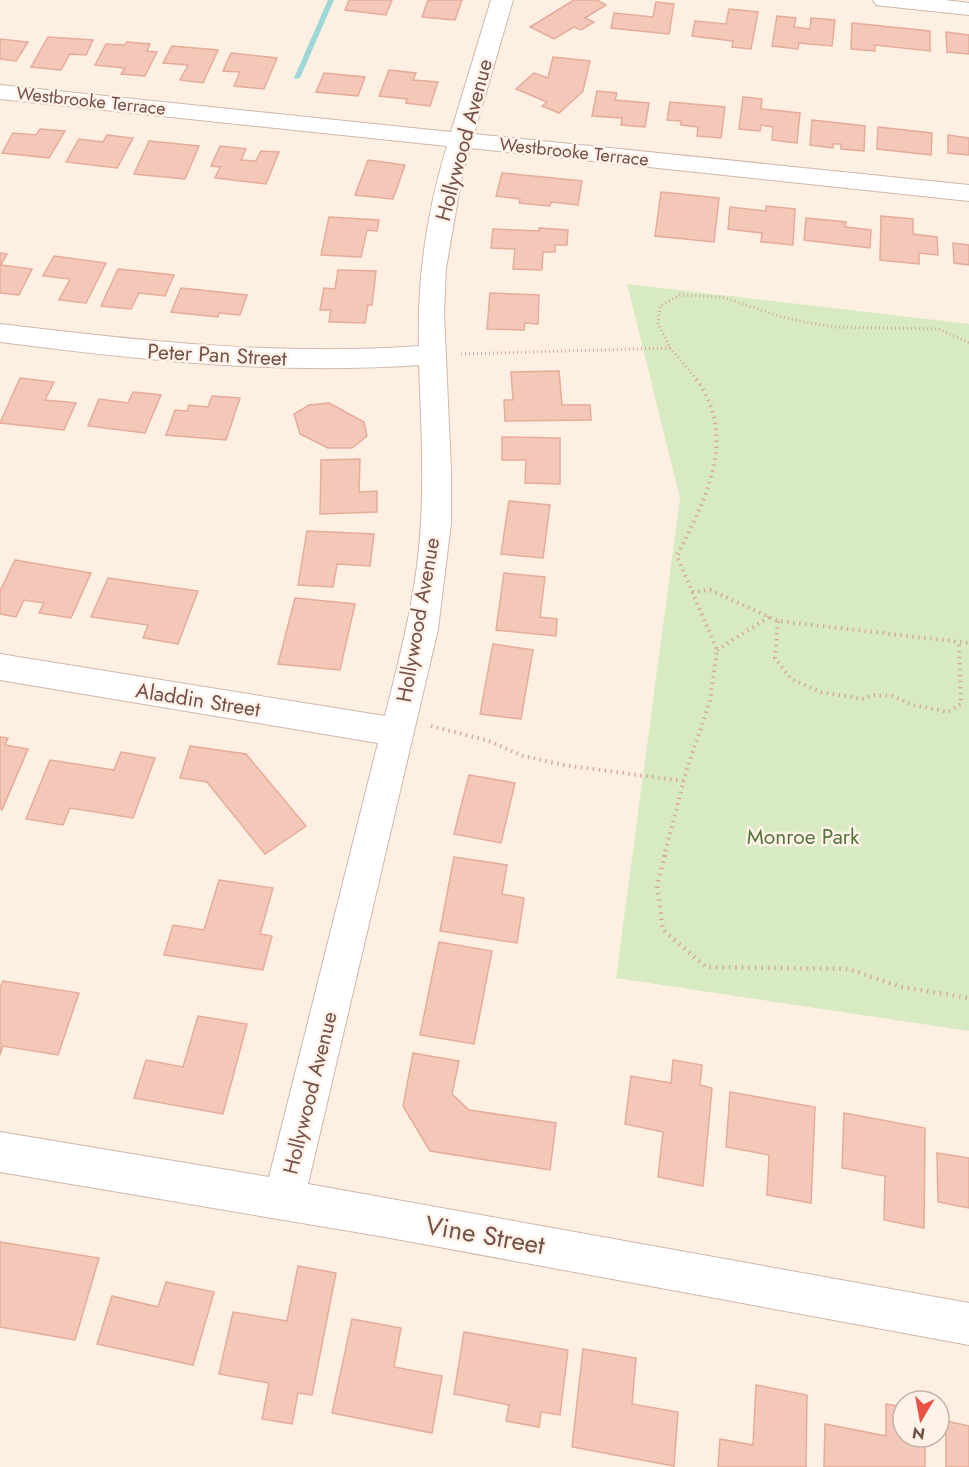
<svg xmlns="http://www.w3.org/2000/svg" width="969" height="1467" viewBox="0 0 969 1467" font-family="Jost,sans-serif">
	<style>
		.green { fill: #d8eac1 }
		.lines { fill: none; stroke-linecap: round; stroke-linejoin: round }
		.stream { fill: #9cd8d8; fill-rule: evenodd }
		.building { fill: #f3c8b9; stroke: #e6ab99; stroke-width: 1.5 }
		.minor-casing { stroke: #d0b7ac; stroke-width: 2 }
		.path-far2 { stroke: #d7ab9c; stroke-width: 3; stroke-dasharray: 1 3; stroke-linecap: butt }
		.path-far1 { stroke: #d7ab9c; stroke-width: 4; stroke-dasharray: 1.5 4.5; stroke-linecap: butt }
		.path { stroke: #d7ab9c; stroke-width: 4.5; stroke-dasharray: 1.5 5; stroke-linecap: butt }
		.minor { fill: #fff; fill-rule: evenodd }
		.labels { text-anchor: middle; stroke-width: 5; stroke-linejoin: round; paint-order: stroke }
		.far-street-label { font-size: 18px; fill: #755148; stroke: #fff3e9 }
		.street-label { font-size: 21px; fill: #755148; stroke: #fff3e9 }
		.park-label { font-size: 21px; fill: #56753d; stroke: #fff3e9 }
		.near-street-label { font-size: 26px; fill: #755148; stroke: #fff3e9 }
	</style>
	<rect width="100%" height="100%" fill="#fdefe2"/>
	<path class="green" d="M627,284L969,324V1031L616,978L680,498Z"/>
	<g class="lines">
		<path class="stream" d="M328,0H334L300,78L295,79L294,78Z"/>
	</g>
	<path class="building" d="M349,0H392L386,15L345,10Z
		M428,0H462L455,20L422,17Z
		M574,0H597L606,5L585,18L594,22L581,30L574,27L554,39L530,27Z
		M656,2L674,4L669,34L611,28L614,13L653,17Z
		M729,9L758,12L751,49L732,47L733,41L692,36L695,21L726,24Z
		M777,16L796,18L794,27L810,29L811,18L835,20L832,46L799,43L798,49L772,46Z
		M852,23L930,31V51L875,45V51L851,49Z
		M946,32L969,35V54L947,52Z
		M48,37L93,40L86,55L70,54L61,70L31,67Z
		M0,39L28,42L16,61L0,59Z
		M127,42L150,44L147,51L157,52L145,76L121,74L125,68L95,65L106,44L125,45Z
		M172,46L218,50L203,83L180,80L188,65L163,63Z
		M231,53L277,58L264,89L234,86L240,72L223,71Z
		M553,57L590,61L583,91L559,113L542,106L547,102L516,89L534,73L548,78Z
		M389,70L416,73L413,80L438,82L430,106L406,103L407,99L379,96Z
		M324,73L365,77L358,96L316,92Z
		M597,91L617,93L615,100L649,103L645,127L621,125L622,118L592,116Z
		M743,97L762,99L761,109L800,113L797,143L772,140L773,127L761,125L760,131L739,129Z
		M670,102L725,107L721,138L697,136L698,127L681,125V121L667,120Z
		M812,120L865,126L864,151L841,149V144H833V148L810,145Z
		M878,127L932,133L931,155L877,149Z
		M40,129L65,131L49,158L2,153L13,133L36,135Z
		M107,135L133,138L117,168L66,162L79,139L103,142Z
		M948,135L969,138V155L948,153Z
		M149,141L199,146L185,179L134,174Z
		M220,146L246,149L241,160L256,161L261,151L279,152L266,184L215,178L220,167L211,166Z
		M368,160L405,165L393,199L355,195Z
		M502,173L582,181L578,205L551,202L550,206L519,203L520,199L496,196Z
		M661,192L719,198L714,242L655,236Z
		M766,206L795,209L793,245L761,242L762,233L728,229L730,207L766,211Z
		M881,216L913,219V234L937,237L938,255L919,253V264L880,260Z
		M329,217L379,220L377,231L367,230L361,257L321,255Z
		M806,218L846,222L845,227L871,230L870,248L804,240Z
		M539,228L568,230L567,245H555V252H543L542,270L513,269L515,249L491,248L493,229L539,231Z
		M953,243L969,245V265L954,263Z
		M0,253L7,254L1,265L32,269L19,295L0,293Z
		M54,256L106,263L86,303L59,300L70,279L43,276Z
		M118,269L174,275L165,296L139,293L131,309L101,306Z
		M338,270L376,271L372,305H368L365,323L329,322L331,310H320L324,288L335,289Z
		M181,288L247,295L240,315L219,313L218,317L171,312Z
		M490,293L539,295L538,324L525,323L524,330L487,329Z
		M559,371L562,405H590L591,420L505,421L504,400H513L511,372Z
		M20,378L54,382L45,400L76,403L64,430L0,423Z
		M133,392L161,395L145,433L88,426L99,399L128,403Z
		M212,396L240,398L226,440L166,435L175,410L187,411L189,405L208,407Z
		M329,403L364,422L367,436L352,448H328L300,434L294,414L309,405Z
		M502,437L560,438V484L525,483L526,460H502Z
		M360,459L359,492L377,491V512L320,514L321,460Z
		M509,501L550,505L543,558L501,554Z
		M307,531L374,534L370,566L337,564L333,587L298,585Z
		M15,560L91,573L71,618L39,613L44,603L24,600L16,617L0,614V591Z
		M504,573L545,577L540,617L557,619L556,636L496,630Z
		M108,578L198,591L178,644L143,638L148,625L91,617Z
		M295,598L355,604L340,670L278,664Z
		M493,644L533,650L521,719L480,714Z
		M0,737L8,738L5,745L28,749L2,810L0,809Z
		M190,746L246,754L306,826L265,854L207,782L180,778Z
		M121,752L155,758L133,818L70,808L63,825L26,819L50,760L114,770Z
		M469,775L515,783L501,843L454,834Z
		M454,857L507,865L502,894L524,898L517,943L440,931Z
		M219,880L273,888L260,934L272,936L263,970L164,955L173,925L204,930Z
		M439,942L492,951L474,1044L420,1035Z
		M3,981L79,993L58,1055L3,1046L0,1055V988Z
		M198,1016L247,1024L223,1114L134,1098L146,1060L183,1067Z
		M413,1053L459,1061L452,1094L469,1110L556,1123L550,1170L430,1151L403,1106Z
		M673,1060L702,1065L700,1085L712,1088L703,1186L658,1177L663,1132L625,1124L631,1076L671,1083Z
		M730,1092L815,1107L811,1203L767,1195L769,1155L726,1147Z
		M844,1113L925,1128L924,1228L884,1220L885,1176L842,1168Z
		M937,1153L969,1158V1208L938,1202Z
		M0,1242L99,1258L75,1340L0,1327Z
		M298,1266L336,1273L312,1395L298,1393L292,1424L262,1419L269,1383L219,1374L233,1312L287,1321Z
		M166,1282L214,1292L193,1365L97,1344L112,1296L158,1307Z
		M352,1319L401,1328L394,1367L442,1376L432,1433L332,1413Z
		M464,1332L568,1350L560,1415L541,1412L539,1427L506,1421L509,1405L454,1394Z
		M583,1349L636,1358L632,1404L678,1412L674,1466L572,1447Z
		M756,1385L807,1395L806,1467H718L720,1439L753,1445Z
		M886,1404L903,1407V1437H925V1467H824L825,1424L886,1436Z
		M946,1421L969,1426V1467H946Z"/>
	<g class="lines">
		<defs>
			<path id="minor" d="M491,0H513L474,134L969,185V201L470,148L462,176L446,268L444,313L451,470V523L438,629L308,1184L969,1303V1345L385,1237L0,1172V1132L269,1177L378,743L0,680V654L385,716C401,652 418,588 421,521C424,469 421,417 419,365C277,375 141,360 0,342V324C140,341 278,356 419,346C417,278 427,211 447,146L0,99V85L451,132Z
				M873,0H945L969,3V15L884,6L876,5Z"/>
		</defs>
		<use href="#minor" class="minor-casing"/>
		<path class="path-far2" d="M670,348L695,377
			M461,354L670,348L658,323L660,306L680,295L722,297L785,318L833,327L939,329L969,343"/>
		<path class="path-far1" d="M692,592L710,590L778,621L969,643
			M778,621L775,658L791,679L821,692L862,699L875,695L892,696L913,705L948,712L961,704L959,643
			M717,650L769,617
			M431,726L489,741L523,756L564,765L683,781
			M664,857L686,772L710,701L717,650L677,556C706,498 740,435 694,376"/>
		<path class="path" d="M665,855L657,885L663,930L706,967L849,969L901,987L969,998"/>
		<use href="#minor" class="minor"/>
	</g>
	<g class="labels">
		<g class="far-street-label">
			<text transform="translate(91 101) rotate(6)" y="6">Westbrooke Terrace</text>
			<text transform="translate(574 152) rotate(6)" y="6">Westbrooke Terrace</text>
		</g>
		<g class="street-label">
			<text transform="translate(464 140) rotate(-75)" y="7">Hollywood Avenue</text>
			<text transform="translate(217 355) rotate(3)" y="7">Peter Pan Street</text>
			<text transform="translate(418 620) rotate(-80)" y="7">Hollywood Avenue</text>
			<text transform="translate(198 700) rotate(9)" y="7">Aladdin Street</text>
			<text transform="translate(310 1093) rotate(-76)" y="7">Hollywood Avenue</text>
		</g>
		<g class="park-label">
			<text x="803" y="844">Monroe Park</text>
		</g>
		<g class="near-street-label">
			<text transform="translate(485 1235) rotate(10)" y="9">Vine Street</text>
		</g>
	</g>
	<g transform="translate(921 1419) rotate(190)"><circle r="28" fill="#fff3e9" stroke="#c8b2a9" stroke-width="1.5"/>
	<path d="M0-4.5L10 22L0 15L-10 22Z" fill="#ea5144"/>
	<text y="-9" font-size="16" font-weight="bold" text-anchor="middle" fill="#755148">N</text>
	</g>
</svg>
